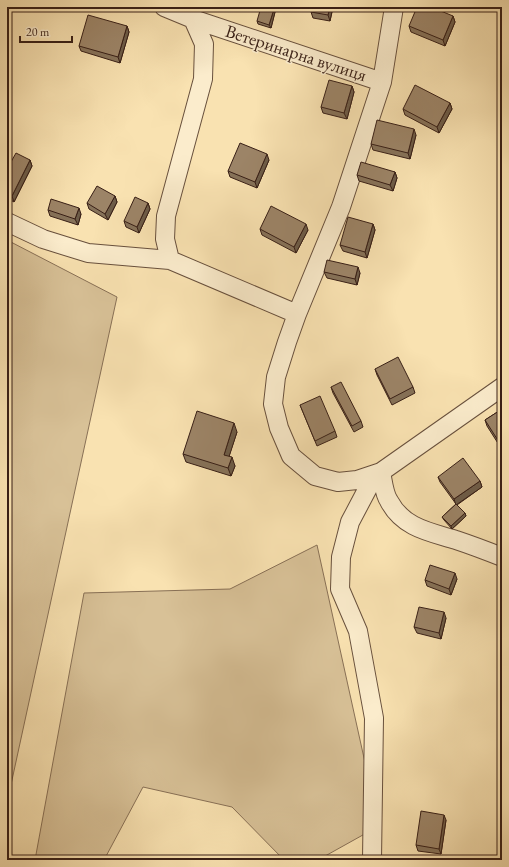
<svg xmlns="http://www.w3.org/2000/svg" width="509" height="867" viewBox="0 0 509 867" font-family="'EB Garamond',serif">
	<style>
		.green { fill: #d8c197; stroke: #887056 }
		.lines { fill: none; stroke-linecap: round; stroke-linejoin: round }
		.minor-casing { stroke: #68503d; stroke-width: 20 }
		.minor { stroke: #fbeccc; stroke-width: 18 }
		.wall { fill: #867259; stroke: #381f16 }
		.shaded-wall { fill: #6d5c48; stroke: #381f16 }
		.building { fill: #9c8467; stroke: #381f16 }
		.labels { text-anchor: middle; stroke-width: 3; stroke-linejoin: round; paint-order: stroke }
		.street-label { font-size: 18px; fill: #381f16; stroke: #fbeccc }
	</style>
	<rect width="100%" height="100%" fill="#f9e2b1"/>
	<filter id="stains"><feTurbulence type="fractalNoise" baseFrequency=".005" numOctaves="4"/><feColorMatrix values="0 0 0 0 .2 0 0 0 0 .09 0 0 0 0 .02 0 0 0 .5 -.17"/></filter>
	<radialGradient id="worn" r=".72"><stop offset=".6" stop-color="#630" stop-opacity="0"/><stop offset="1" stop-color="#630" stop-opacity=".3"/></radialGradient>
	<path class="green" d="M7,240L117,297L7,803Z
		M317,545L379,826L318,860H284L232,807L143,787L104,860H35L84,593L230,589Z"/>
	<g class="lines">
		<defs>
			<path id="minor" d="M164,7L193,19L382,82
				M394,7L382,82L341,207L297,314L287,342L276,377L273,404L279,428L291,456L315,476L338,482L357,480L381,472L502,387
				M193,19L204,44L203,79L166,216L165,239L170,260L297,314
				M7,222L43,239L88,253L170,260
				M381,472C383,481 384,494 389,501C403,528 430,532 456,540C471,545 487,551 502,557
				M372,860L374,718L358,631L340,589L341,557L350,522L369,486L381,472"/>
		</defs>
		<use href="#minor" class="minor-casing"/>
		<use href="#minor" class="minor"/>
	</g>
	<path class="wall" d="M226,7H240L239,11Z
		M333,7L330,21L313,18L311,12Z
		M275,12L271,28L258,24L257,21Z
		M453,16L455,22L445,46L411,32L409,26Z
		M127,26L129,32L120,63L81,51L79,46Z
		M352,86L354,92L347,119L323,113L321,107Z
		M450,103L452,109L439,133L405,115L403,109Z
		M416,135L410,159L373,150L371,144Z
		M30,160L32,166L14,202L7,198V169Z
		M269,160L257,188L230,177L228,171Z
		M395,172L397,178L393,191L359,181L357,175Z
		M115,196L117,202L108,220L89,209L87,203Z
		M148,203L150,209L139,233L126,227L124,221Z
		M48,210L81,214L78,225L50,216Z
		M373,224L375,230L367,258L343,251L340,245Z
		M260,229L308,230L296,253L262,235Z
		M324,272L360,273L357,285L327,278Z
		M375,369L413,387L415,393L392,405L377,375Z
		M331,387L361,421L363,427L354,432L333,393Z
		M300,405L335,431L337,437L317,446Z
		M502,409L501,448L487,426L485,420Z
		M237,432L229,456L235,466L231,476L186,462L183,454Z
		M438,477L480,481L482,487L457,505L465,513L466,516L452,529L444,520L442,517L456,504L440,482Z
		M457,579L451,595L427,586L425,580Z
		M446,618L441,639L417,633L414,627Z
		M502,778V792L500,786Z
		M446,820L441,854L418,851L416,845Z"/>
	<path class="shaded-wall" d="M330,7H333L330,21L328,15Z
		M274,9L275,12L271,28L269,25Z
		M453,16L455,22L445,46L443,40Z
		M127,26L129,32L120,63L118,57Z
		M352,86L354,92L347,119L344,113Z
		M450,103L452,109L439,133L437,127Z
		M414,129L416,135L410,159L408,153Z
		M8,145L10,151L7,159V148Z
		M267,154L269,160L257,188L255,182Z
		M30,160L32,166L14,202L12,196Z
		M395,172L397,178L393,191L390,185Z
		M115,196L117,202L108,220L105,214Z
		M148,203L150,209L139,233L137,227Z
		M79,208L81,214L78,225L75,219Z
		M306,224L308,230L296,253L294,247Z
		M373,224L375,230L367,258L365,252Z
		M358,267L360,273L357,285L355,279Z
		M234,423L237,432L227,463L224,455Z
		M502,441V448H501L499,442Z
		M232,457L235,466L231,476L228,468Z
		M480,481L482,487L456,505L454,499Z
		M465,513L466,516L452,529L451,526Z
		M455,573L457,579L451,595L449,589Z
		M444,612L446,618L441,639L439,633Z
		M444,815L446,820L441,854L439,849Z"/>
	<path class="building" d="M261,7H268L274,9L269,25L257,21Z
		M312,7H330L328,15L311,12Z
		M417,7H431L453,16L443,40L409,26Z
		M88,15L127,26L118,57L79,46Z
		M329,80L352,86L344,113L321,107Z
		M415,85L450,103L437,127L403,109Z
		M377,120L414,129L408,153L371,144Z
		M240,143L267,154L255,182L228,171Z
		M16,153L30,160L12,196L7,193V169Z
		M361,162L395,172L390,185L357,175Z
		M97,186L115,196L105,214L87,203Z
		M135,197L148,203L137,227L124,221Z
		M51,199L79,208L75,219L48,210Z
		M271,206L306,224L294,247L260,229Z
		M348,217L373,224L365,252L340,245Z
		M327,260L358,267L355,279L324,272Z
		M398,357L413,387L390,399L375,369Z
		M341,382L361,421L352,426L331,387Z
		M320,396L335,431L315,441L300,405Z
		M502,409V441L499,442L485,420Z
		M197,411L234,423L224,455L232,457L228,468L183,454Z
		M463,458L480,481L454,499L438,477Z
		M456,504L465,513L451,526L442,517Z
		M430,565L455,573L449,589L425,580Z
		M419,607L444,612L439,633L414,627Z
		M502,778V787L500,786Z
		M421,811L444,815L439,849L416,845Z"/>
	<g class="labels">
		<g class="street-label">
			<text transform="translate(296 53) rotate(18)" y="6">Ветеринарна вулиця</text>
		</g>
	</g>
	<rect width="509" height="867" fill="none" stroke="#f9e2b1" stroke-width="24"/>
	<rect x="8" y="8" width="493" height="851" fill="none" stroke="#381f16" stroke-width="2"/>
	<rect x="12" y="12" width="485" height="843" fill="none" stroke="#381f16"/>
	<path d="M20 36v6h52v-6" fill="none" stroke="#381f16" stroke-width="2"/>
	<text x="26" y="36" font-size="12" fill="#381f16" stroke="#fbeccc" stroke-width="3" paint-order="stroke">20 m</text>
	<rect width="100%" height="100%" filter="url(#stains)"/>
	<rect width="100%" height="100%" fill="url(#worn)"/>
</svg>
